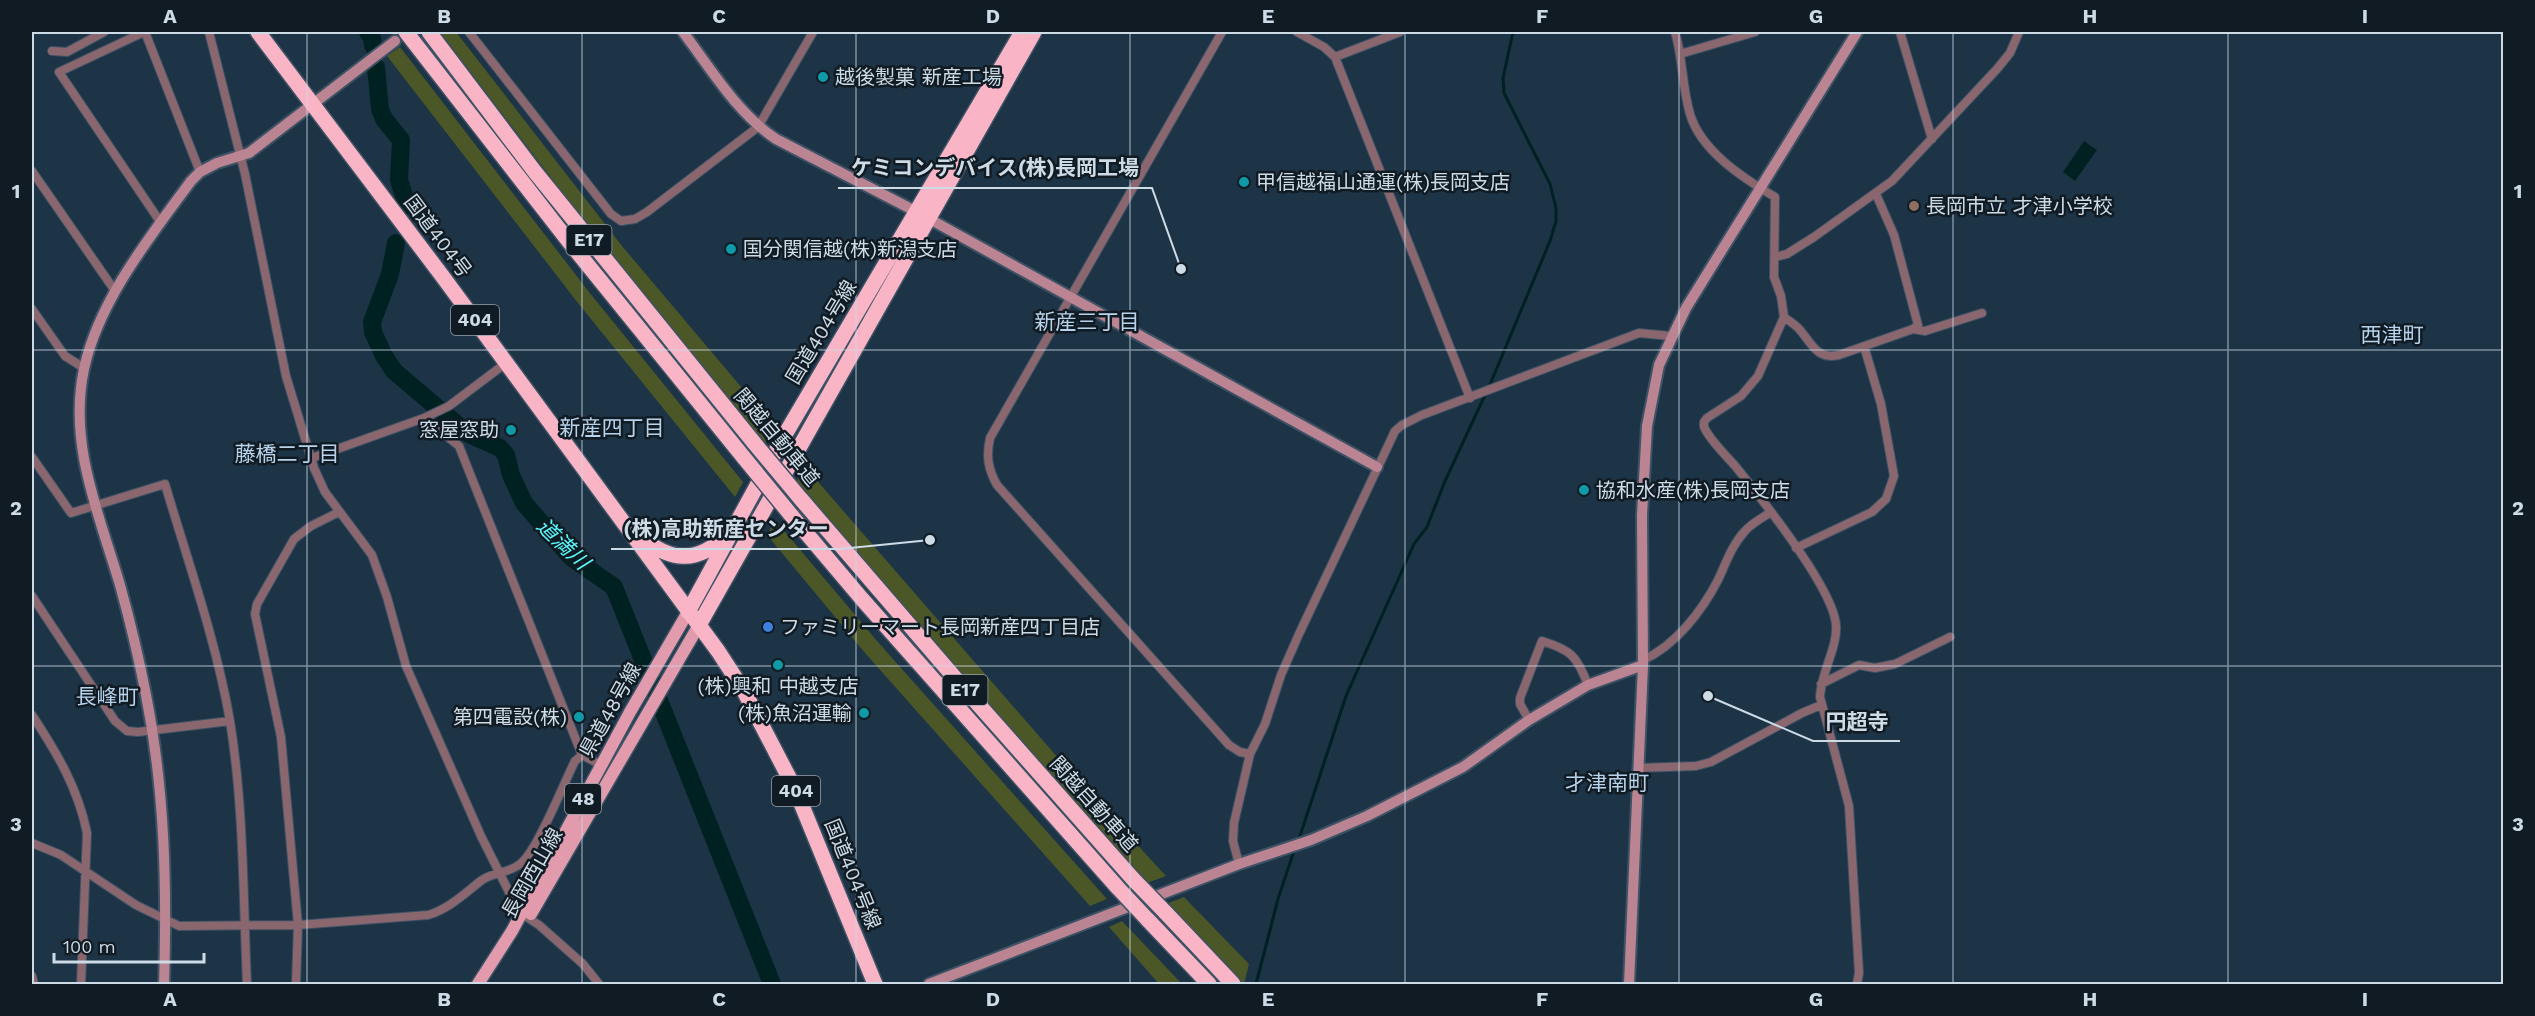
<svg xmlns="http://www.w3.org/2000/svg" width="2535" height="1016" viewBox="0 0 2535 1016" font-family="'Work Sans','Noto Sans JP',sans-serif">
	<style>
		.green { fill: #4b5727 }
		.water { fill: #002121 }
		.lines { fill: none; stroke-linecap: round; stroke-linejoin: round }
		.stream { stroke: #002121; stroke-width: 3 }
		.river { stroke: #002121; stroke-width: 18 }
		.street-casing { stroke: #3d5264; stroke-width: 10 }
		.secondary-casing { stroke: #3d5264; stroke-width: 14 }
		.primary-casing { stroke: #3d5264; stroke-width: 15 }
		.highway-casing { stroke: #3d5264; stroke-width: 18 }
		.street { stroke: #8a676f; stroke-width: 8 }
		.secondary { stroke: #bb8492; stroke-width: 10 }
		.primary { stroke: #e19bac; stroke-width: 12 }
		.highway { stroke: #f9b5c6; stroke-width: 15 }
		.highway-bridge-casing { stroke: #3d5264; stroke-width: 18; stroke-linecap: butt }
		.highway-bridge { stroke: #f9b5c6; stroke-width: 15 }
		.grid { fill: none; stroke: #cddbe7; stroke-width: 1.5; stroke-opacity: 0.55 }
		.culture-dot { fill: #0f9aa8; stroke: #111b23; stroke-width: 2 }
		.education-dot { fill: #8d6e63; stroke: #111b23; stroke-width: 2 }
		.shop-dot { fill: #3f7fe0; stroke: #111b23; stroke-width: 2 }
		.labels { text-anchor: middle; stroke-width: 5; stroke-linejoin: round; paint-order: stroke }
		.shield { fill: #111b23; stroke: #95a1ac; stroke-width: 1.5 }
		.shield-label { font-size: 18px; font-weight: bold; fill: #cddbe7 }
		.poi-label { font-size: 20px; fill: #cddbe7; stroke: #111b23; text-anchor: start }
		.street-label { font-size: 20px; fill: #cddbe7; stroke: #111b23 }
		.neighbourhood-label { font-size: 21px; fill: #b7d3eb; stroke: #111b23 }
		.water-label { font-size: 21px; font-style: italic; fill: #59fafc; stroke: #111b23 }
		.leader { fill: none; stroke: #cddbe7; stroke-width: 2 }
		.callout-dot { fill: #cddbe7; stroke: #111b23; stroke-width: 2 }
		.callout-label { font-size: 21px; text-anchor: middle; font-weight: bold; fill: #cddbe7; stroke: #111b23; stroke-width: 5; stroke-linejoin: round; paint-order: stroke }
		.neatline { fill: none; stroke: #cddbe7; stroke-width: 2 }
		.grid-label { font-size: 20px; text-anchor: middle; font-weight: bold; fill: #cddbe7 }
	</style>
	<rect width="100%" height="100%" fill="#1d3447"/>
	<path class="green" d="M440,32H456L622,246L775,427L765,444L574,208Z
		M400,47L589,292L743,482L735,497L578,303L387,56Z
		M806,468L1072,774L1166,876L1147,883C1029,751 911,618 796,482Z
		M775,520L877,641L1107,899L1090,906L865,653L767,535Z
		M1184,897L1249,964L1244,984H1241L1166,904Z
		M1122,921L1182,984H1159L1109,927Z"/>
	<path class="water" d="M2084,141L2097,150L2075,181L2063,172Z"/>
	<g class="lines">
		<path class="stream" d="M1489,387L1550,241L1556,221V208L1550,184L1504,93L1503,78L1513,32
			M1298,842L1346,696L1414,544L1427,527L1445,481L1486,393
			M1256,984L1278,899L1295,848"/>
		<path class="river" d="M368,32L372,38L373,46
			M376,67L380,109L384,119L401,140L399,180L407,205
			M396,243L390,274L372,322L373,332L384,356L394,371L467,433L500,448L506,455L511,475L524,503L571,557L614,587L772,984"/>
		<defs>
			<path id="street" d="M144,32L59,72L161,223
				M145,32L200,172
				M209,32L245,174L286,376L314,468L325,492L372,555L387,597L406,666L481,836L509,892L522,914L539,925L583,964L599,984
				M469,32L611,214L621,221L635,219L647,212L758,127L813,32
				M1222,32L990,438C986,456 988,469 997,485L1229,745L1240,752L1250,754
				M1297,32L1324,47L1335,57L1470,398
				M1675,32C1683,58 1682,87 1690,114C1701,151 1743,178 1775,197L1774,277L1781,296L1784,317L1758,376L1741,396L1707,418L1704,422V427C1711,442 1725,454 1736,467C1761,498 1833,588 1836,625C1838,646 1821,673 1820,697L1849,806L1859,973L1857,984
				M1900,32L1932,139
				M52,51L67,52L104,32
				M1680,54L1755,32
				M1335,57L1400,32
				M32,171L115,291
				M1775,257L1787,254L1814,237L1892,181L1997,69L2010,53L2019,32
				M32,309L65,356L84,368
				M1784,317C1789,321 1796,325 1800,330C1812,344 1817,360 1839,355L1913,329L1918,325L1894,235L1876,194
				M1913,329L1925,331L1982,313
				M424,418L459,446L582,755
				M32,457L71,513L165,484C188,562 216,640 230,721C244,808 243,896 247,984
				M312,458L424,418L449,406L506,363
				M1796,548L1872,512L1886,499L1894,476L1881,404L1864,346
				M32,596L115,721L127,731L138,732L230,721
				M1643,660C1675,646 1702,611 1718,580C1726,563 1732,545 1745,531C1752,523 1762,518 1771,512
				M1821,684L1859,665L1875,668L1895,664L1950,637
				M32,715C57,753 78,788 87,833L81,984
				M1529,720L1520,704V698L1542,641C1571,650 1577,656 1588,685
				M1638,768L1696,766L1711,762L1802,713L1821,705
				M32,843L61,855L136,905L179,926L298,925L428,915C449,909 465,893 482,880C494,872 509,873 520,864C536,853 564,783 575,761L582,755L601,765
				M1239,864L1233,841L1234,823L1250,754L1265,724L1281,675L1299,634L1395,431L1402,425L1422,415L1639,333L1671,336
				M32,976L34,984
				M296,984L298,925L281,737L255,614L257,604L294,539L311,526L339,512"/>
			<path id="secondary" d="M683,32C711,69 737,113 776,139L917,212L1377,467
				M164,984C167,887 165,791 146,695C139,659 130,621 120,585C99,514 68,444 84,369C99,300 150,237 191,181L200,172L217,163L249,153L395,41
				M929,984L1239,864L1311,840L1367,816L1463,767L1529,720L1588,685L1643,665
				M1629,984L1643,665L1642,515L1647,426L1659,365L1686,308L1857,32"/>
			<path id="primary" d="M531,914L699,625
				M478,984L512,931L630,712L688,612"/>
			<path id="highway" d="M258,32L443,277L718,651L744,691L796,791L875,984
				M406,32L570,243L745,459
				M429,32L535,172L755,444
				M800,498L955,678L1133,879
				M791,515L862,599L1118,888
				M641,537C672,563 698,563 727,535
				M688,612L783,438L1022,32
				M699,625L1034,32
				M1165,912L1233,984
				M1147,919L1209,984"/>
		</defs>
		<use href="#street" class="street-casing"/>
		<use href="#secondary" class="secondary-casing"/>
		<use href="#primary" class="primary-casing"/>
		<use href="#highway" class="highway-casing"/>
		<use href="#street" class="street"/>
		<use href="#secondary" class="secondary"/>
		<use href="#primary" class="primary"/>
		<use href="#highway" class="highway"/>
		<defs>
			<path id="highway-bridge" d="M755,444L800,498
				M745,459L791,515
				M1133,879L1165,912
				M1118,888L1147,919"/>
		</defs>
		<use href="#highway-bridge" class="highway-bridge-casing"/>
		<use href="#highway-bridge" class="highway-bridge"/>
	</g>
	<path class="grid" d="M307,32V984M582,32V984M856,32V984M1130,32V984M1405,32V984M1679,32V984M1953,32V984M2228,32V984M32,350H2504M32,666H2504"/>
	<g class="culture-dot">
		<circle cx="823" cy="77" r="6"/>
		<circle cx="1244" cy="182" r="6"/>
		<circle cx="731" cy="249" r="6"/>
		<circle cx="511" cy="430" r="6"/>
		<circle cx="1584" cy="490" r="6"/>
		<circle cx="778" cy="665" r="6"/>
		<circle cx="864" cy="713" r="6"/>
		<circle cx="579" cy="717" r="6"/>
	</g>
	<circle class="education-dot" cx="1914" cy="206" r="6"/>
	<circle class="shop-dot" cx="768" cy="627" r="6"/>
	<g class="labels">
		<g class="shield">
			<rect x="566.5" y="225" width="45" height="30" rx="4.5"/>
			<rect x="451" y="305" width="48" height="30" rx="4.5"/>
			<rect x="942.5" y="675" width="45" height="30" rx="4.5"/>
			<rect x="772" y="776" width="48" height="30" rx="4.5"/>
			<rect x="565" y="784" width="36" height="30" rx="4.5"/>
		</g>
		<g class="shield-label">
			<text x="589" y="246">E17</text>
			<text x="475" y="326">404</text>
			<text x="965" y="696">E17</text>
			<text x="796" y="797">404</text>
			<text x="583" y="805">48</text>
		</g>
		<g class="poi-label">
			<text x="835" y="84">越後製菓 新産工場</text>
			<text x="1256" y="189">甲信越福山通運(株)長岡支店</text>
			<text x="1926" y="213">長岡市立 才津小学校</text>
			<text x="743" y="256">国分関信越(株)新潟支店</text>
			<text x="499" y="437" text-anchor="end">窓屋窓助</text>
			<text x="1596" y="497">協和水産(株)長岡支店</text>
			<text x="780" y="634">ファミリーマート長岡新産四丁目店</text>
			<text x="778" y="693" text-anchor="middle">(株)興和 中越支店</text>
			<text x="852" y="720" text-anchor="end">(株)魚沼運輸</text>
			<text x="567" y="724" text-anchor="end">第四電設(株)</text>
		</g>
		<g class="street-label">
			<text transform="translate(438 236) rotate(53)" y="7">国道404号</text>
			<text transform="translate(821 332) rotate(-59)" y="7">国道404号線</text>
			<text transform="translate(777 437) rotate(50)" y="7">関越自動車道</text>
			<text transform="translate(610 710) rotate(-61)" y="7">県道48号線</text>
			<text transform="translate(1094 804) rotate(48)" y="7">関越自動車道</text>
			<text transform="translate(532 873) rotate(-60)" y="7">長岡西山線</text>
			<text transform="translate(853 874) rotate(68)" y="7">国道404号線</text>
		</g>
		<g class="neighbourhood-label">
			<text x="1087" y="329">新産三丁目</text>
			<text x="2392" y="342">西津町</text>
			<text x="612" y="435">新産四丁目</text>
			<text x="287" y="461">藤橋二丁目</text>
			<text x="107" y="704">長峰町</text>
			<text x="1607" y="790">才津南町</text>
		</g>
		<g class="water-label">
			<text transform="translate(563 544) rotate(44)" y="7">道満川</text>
		</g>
	</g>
	<path class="leader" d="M1181 269L1152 188H838M930 540L840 549H611M1708 696L1813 741H1900"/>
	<g class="callout-dot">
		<circle cx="1181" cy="269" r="6"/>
		<circle cx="930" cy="540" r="6"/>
		<circle cx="1708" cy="696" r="6"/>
	</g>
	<g class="callout-label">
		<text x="995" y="175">ケミコンデバイス(株)長岡工場</text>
		<text x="726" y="536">(株)高助新産センター</text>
		<text x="1857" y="729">円超寺</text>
	</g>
	<rect width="2535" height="1016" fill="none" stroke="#111b23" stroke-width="66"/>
	<path d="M54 953v9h150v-9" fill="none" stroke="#cddbe7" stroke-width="3"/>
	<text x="63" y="953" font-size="18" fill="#cddbe7" stroke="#111b23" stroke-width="4.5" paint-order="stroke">100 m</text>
	<rect x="33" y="33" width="2469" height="950" class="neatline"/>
	<g class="grid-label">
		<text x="170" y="23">A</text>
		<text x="444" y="23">B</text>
		<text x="719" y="23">C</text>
		<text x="993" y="23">D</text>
		<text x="1268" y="23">E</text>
		<text x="1542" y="23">F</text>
		<text x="1816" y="23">G</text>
		<text x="2090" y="23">H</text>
		<text x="2365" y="23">I</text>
		<text x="16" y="198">1</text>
		<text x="2518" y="198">1</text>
		<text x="16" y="515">2</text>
		<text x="2518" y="515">2</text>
		<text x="16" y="831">3</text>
		<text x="2518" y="831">3</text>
		<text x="170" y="1006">A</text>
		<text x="444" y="1006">B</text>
		<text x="719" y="1006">C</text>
		<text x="993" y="1006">D</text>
		<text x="1268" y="1006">E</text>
		<text x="1542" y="1006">F</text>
		<text x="1816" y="1006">G</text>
		<text x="2090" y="1006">H</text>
		<text x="2365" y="1006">I</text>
	</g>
</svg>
